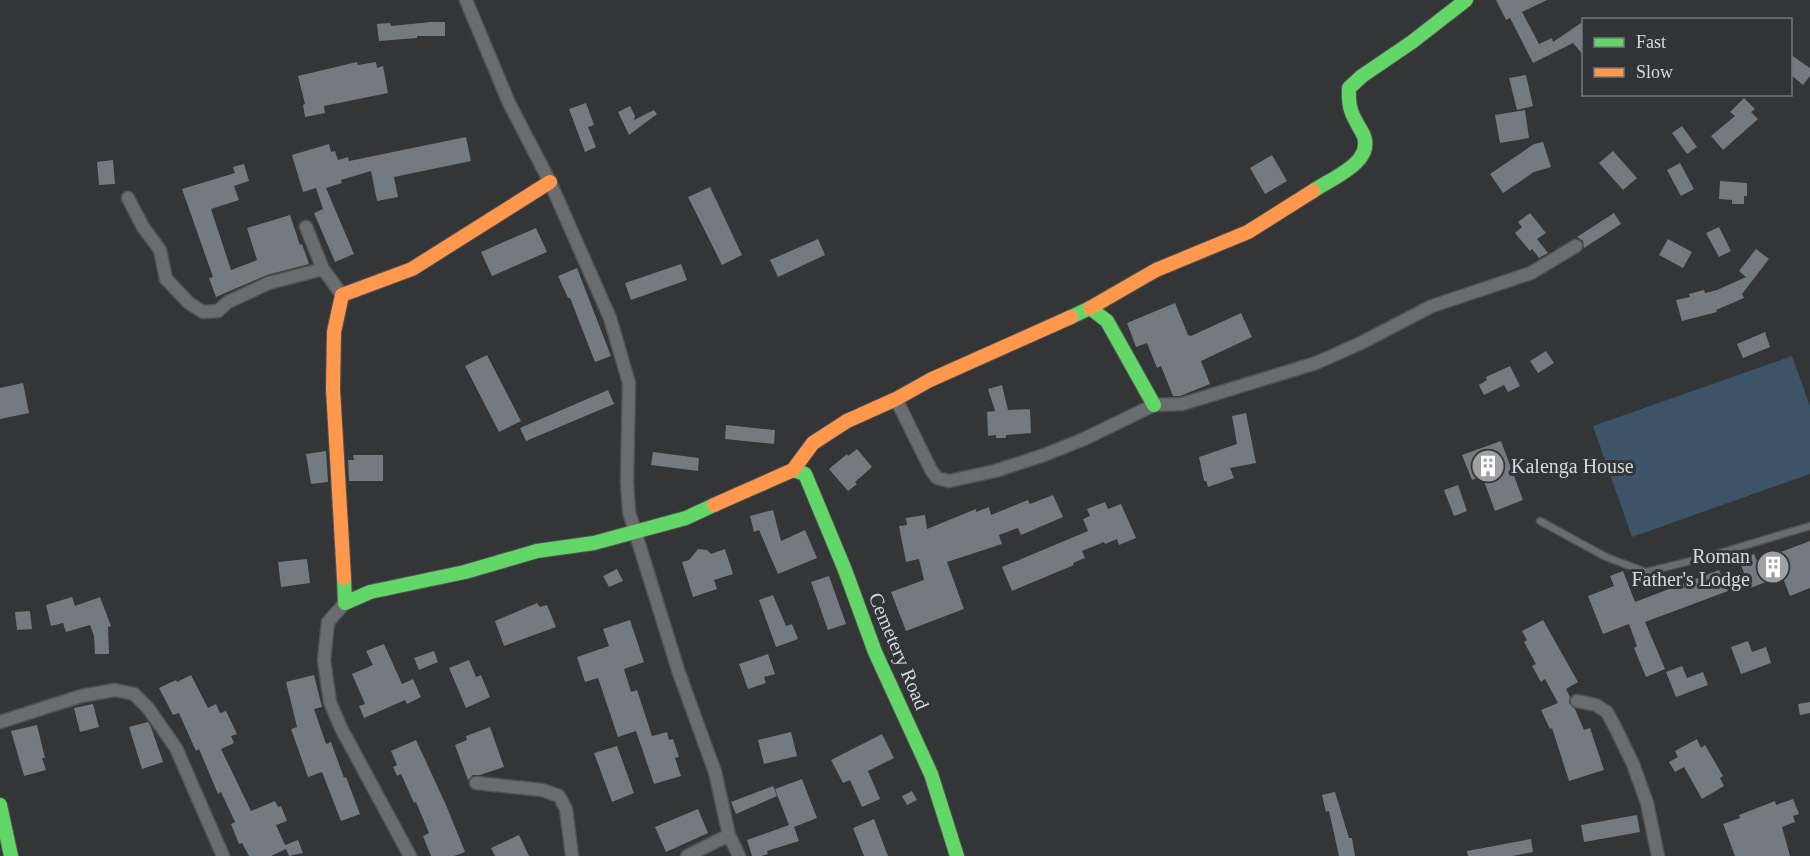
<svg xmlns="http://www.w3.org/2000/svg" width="1810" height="856" viewBox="0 0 1810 856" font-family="'Times New Roman',serif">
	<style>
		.green { fill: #3d5367 }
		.building { fill: #737a80 }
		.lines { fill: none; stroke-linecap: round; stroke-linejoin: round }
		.lane-casing { stroke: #505254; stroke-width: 9 }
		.street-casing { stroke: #505254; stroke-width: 15 }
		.fast-casing { stroke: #505254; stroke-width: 16 }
		.slow-casing { stroke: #505254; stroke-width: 16 }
		.lane { stroke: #6b6c6e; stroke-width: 6 }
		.street { stroke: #6b6c6e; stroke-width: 12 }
		.fast { stroke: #63d668; stroke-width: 14 }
		.slow { stroke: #ff974d; stroke-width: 14 }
		.labels { text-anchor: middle; stroke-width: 6; stroke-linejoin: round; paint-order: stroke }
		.poi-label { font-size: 20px; fill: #d7d9db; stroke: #323538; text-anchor: start }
		.street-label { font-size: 20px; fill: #d7d9db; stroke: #323538 }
	</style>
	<rect width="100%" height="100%" fill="#333537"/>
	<path class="green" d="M1792,356L1810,406V474L1632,537L1593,426Z"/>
	<path class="building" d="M1496,0H1547L1522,12L1539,44L1552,38L1553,42L1584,21V56L1573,43L1533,63L1510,18L1506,20Z
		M431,22H445V36H417V38L379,41L377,24L390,23L391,26Z
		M1791,55L1810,68V76L1803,85L1791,75Z
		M357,62L358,65L376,62L377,68L383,66L388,93L324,106L325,113L305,117L303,105L305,104L298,76Z
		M1526,75L1533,106L1517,110L1509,78Z
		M1744,98L1755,109L1751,112L1758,119L1723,150L1711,136L1735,116L1730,112Z
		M586,103L594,125L588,127L596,147L585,152L569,109Z
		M630,106L635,116L634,120L654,110L657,114L629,135L618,112Z
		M1525,110L1529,138L1500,143L1495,115Z
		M1682,126L1697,147L1687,154L1672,133Z
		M466,137L471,161L394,177L398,197L377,201L371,171L341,180L342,183L326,188L354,254L335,262L314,213L323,209L316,188L303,192L292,155L329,144L331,152L335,151L338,160L348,157L349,161Z
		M1543,142L1551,167L1534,172L1503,193L1490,174L1534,144Z
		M1613,151L1637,178L1623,190L1599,163Z
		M1272,155L1287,181L1265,194L1250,168Z
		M113,160L115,184L99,185L97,162Z
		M1680,163L1694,189L1681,196L1667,170Z
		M244,164L249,181L234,186L239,200L211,209L231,270L257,260L247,228L290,215L300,245L302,244L309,264L267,275L216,297L209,278L213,277L182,189L235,173L233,167Z
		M1720,181L1747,183V196H1744V204H1732V200L1719,199Z
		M710,187L742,255L722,265L688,197Z
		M1530,213L1546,233L1537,239L1548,253L1539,258L1532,249L1530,251L1515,233L1522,227L1518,222Z
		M1614,213L1621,224L1584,248L1583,241L1577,237Z
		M1719,227L1731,251L1719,257L1706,233Z
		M536,228L547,252L492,276L481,252Z
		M818,239L825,255L778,277L770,260Z
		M1668,239L1692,252L1683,268L1659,255Z
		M1756,249L1769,259L1742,294L1744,298L1716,310L1717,312L1682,321L1676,300L1690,297L1689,294L1704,290L1705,293L1717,290L1746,277L1739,271Z
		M681,264L687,280L631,300L625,283Z
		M577,268L611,356L595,362L570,298H568L558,276Z
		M1175,303L1188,335L1191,336L1241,313L1252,337L1201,361L1210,384L1180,396H1173L1161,366L1157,368L1147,343L1136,347L1127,323Z
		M1765,332L1770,347L1743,358L1737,344Z
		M1546,351L1554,363L1538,373L1530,361Z
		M487,355L521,421L499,432L465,366Z
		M1510,366L1520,386L1508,392L1504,385L1484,395L1479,385L1487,380L1486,377Z
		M23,383L29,413L0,419V388Z
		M1002,385L1008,410L1030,409L1031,433L1006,435V438H996V435L988,436L987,412L995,411L988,389Z
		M608,390L614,404L526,441L520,428Z
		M1246,413L1256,463L1230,468L1234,478L1208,487L1206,481H1204L1199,457L1237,444L1232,416Z
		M726,425L775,430L774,444L725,439Z
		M1501,441L1523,500L1495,511L1482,476L1472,480L1462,455Z
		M857,449L872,467L855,482L857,484L848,491L829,469L847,454L848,456Z
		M326,451L328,482L311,484L306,454Z
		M653,452L699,458L698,471L651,465Z
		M353,455H383V481H349L348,460H354Z
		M1458,485L1467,511L1454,516L1444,490Z
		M1053,495L1063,517L1021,535L1018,528L999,535L1002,544L947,562L964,609L906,631L891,592L924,580L919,559L906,562L899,526L907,525L906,518L925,515L927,529L976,509V512L989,507L991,515L1028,500L1030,504Z
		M1105,502L1108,509L1121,504L1136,538L1119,545L1117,539L1105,544L1104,542L1082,551L1085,558L1073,563L1074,565L1012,591L1002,567L1088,531L1083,519L1090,516L1087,509Z
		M773,510L781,541L805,530L817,558L778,574L759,530L754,532L750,516Z
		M1810,541V588L1790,596L1782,576L1750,588L1739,560L1754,554L1757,561Z
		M698,549L707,550L711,554L725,549L733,574L714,580L717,589L693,597L682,562L689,560Z
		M307,559L310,583L281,587L278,562Z
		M617,569L623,581L609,587L603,576Z
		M1719,570L1728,591L1645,622L1665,669L1646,677L1634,648L1637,646L1629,624L1603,634L1588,596L1614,586L1610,576L1623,571L1635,602Z
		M829,576L846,624L828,630L811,582Z
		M773,595L786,626L792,624L798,639L776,647L759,600Z
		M72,597L75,606L100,597L111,626L108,627L109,654H95L94,636L90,625L66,632L63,623L51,626L46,605Z
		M537,603L540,607L547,605L556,627L504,646L495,621Z
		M30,611L32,629L17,630L15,612Z
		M630,620L644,662L624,669L631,692L637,690L652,736L667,732L669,740L673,739L679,757L675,758L681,776L654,784L636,731L618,737L598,678L585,682L577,657L609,646L603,629Z
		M1543,620L1578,682L1566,689L1570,697L1569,703L1575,709L1584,730L1590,728L1604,770L1569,781L1552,728L1550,729L1541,710L1558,703L1545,679L1541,682L1532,666L1536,664L1524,642L1527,640L1522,631Z
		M1748,641L1752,652L1766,647L1771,663L1741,674L1731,647Z
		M384,644L402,684L413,679L421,697L407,704L405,700L364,718L359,706L365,704L352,674L373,665L366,651Z
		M434,651L438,662L419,670L414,658Z
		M768,654L775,674L764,677L766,683L748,689L739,664Z
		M469,660L476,677L481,675L490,697L466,708L449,668Z
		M1682,666L1687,678L1703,672L1708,685L1676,697L1666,672Z
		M191,675L208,708L216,704L220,713L226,711L237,734L231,736L234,743L221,749L251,811L275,801L278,807L281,806L287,821L276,825L285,845L298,840L303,853L289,856L286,849L271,856H249L242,843L239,844L231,824L235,822L221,792L218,794L199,749L196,751L179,713L173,715L159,688L176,680L177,682Z
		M314,675L322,707L314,709L326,744L331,742L344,778L346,777L360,814L341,821L322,772L308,777L291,729L297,727L286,682Z
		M1810,702V713L1800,715L1798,704Z
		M93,704L99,727L80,732L74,708Z
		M148,722L151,727L163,762L142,769L129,727Z
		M37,725L45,758H42L46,770L24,776L11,731Z
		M490,727L504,767L480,775H473L468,780L455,745L467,740L466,736Z
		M791,732L797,756L764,764L758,740Z
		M882,734L894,758L868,771L880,799L862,807L850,780L843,783L831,760Z
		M1697,739L1701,748L1705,745L1723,776L1720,778L1724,786L1702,799L1684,767L1675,772L1669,762L1678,757L1675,751Z
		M416,740L446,805L465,852L454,856H431L423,836L429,833L416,802L414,803L401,774L397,776L393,767L397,765L391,751Z
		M617,746L634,793L612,802L594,753Z
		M802,779L817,818L794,827L799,841L767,851L768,854L761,856H752L747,840L789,825L775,789Z
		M773,786L777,796L736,814L731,802Z
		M912,791L917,800L907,805L902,796Z
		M1335,792L1349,838H1352L1355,856H1339L1329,811L1326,812L1322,795Z
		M1793,799L1799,814L1793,816L1795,822L1782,827L1790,856H1735L1723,824L1740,818L1739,815L1775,801L1776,805Z
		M698,809L708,833L666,852L655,827Z
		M1637,815L1640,832L1584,842L1581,825Z
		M874,819L888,856H864L853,828Z
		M519,835L529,856H495L491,848Z
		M1531,839L1533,852L1512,856H1468L1467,851Z"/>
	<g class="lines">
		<defs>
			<path id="lane" d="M1540,521L1606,557L1646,572L1703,558L1810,526"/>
			<path id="street" d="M466,0L509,103L550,182L610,318L629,383L627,481L629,512L679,673L715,772L729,835L687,856
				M128,198L143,227L160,250L166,279L189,303L203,312L218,311L228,302L269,283L323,269
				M306,227L323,269L342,295
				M896,399L931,470L937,478L949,481L995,471L1044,455L1084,439L1154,405L1182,404L1316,363L1361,343L1432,306L1531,273L1576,246
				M345,603L328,622L324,660L330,702L341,728L410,856
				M1577,701L1596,705L1607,712L1617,731L1633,764L1647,803L1658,856
				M0,722L81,696L115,690L134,694L148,708L176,748L223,856
				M476,783L542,790L559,796L566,809L572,856
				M729,835L739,856"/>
			<path id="fast" d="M1313,191C1332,178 1378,161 1362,132C1352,115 1348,109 1349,88L1362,76L1412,42L1466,0
				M1071,317L1090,308L1107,321L1154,405
				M793,470L805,474L845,570L875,652L931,774L957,856
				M344,578L345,603L370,592L465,572L537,551L594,543L686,518L714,505
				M0,805L11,856"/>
			<path id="slow" d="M1090,308L1156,270L1248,232L1313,191
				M714,505L793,470L813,443L847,421L896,399L930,380L1071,317
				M344,578L333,389L334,332L342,295L412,269L550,182"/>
		</defs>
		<use href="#lane" class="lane-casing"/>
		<use href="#street" class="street-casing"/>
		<use href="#fast" class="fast-casing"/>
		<use href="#slow" class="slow-casing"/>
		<use href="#lane" class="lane"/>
		<use href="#street" class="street"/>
		<use href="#fast" class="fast"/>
		<use href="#slow" class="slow"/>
	</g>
	<defs>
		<symbol id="building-disc" viewBox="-11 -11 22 22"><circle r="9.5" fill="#9ea0a2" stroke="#323538"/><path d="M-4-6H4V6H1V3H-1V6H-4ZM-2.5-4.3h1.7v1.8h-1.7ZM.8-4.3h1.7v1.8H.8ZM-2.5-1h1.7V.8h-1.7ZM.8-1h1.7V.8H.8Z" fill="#fff"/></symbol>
	</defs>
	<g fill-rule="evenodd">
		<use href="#building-disc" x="1469" y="447" width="38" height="38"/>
		<use href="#building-disc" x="1754" y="548" width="38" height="38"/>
	</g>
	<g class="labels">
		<g class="poi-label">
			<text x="1511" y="473">Kalenga House</text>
			<text x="1750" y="563" text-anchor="end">Roman<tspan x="1750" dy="23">Father's Lodge</tspan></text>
		</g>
		<g class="street-label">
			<text transform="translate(899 651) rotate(67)" y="7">Cemetery Road</text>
		</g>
	</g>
	<rect x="1582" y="18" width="210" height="78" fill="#323538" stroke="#747779" stroke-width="1.5"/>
	<rect x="1594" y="38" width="30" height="9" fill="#63d668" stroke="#747779" stroke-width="1.5"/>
	<text x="1636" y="48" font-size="18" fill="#d7d9db">Fast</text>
	<rect x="1594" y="68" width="30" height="9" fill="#ff974d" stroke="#747779" stroke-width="1.5"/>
	<text x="1636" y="78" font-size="18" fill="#d7d9db">Slow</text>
</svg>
